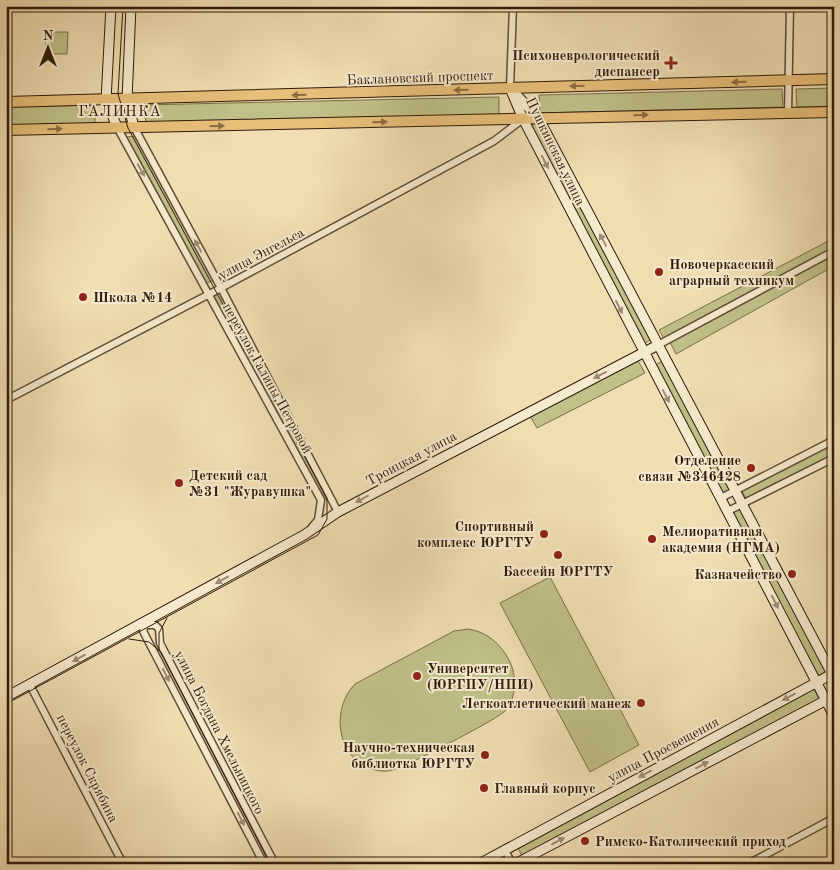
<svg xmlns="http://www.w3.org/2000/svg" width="840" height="870" viewBox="0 0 840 870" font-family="'Old Standard TT',serif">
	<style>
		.green { fill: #c0c088; stroke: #786e4a }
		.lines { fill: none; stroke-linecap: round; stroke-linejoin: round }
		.street-casing { stroke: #604c35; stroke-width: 9 }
		.secondary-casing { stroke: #301b0b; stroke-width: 11 }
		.primary-casing { stroke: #301b0b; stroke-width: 12 }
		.street { stroke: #f5eacd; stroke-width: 6 }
		.secondary { stroke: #f5eacd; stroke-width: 9 }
		.primary { stroke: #e8bf79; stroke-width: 10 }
		.tram { stroke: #301b0b; stroke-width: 1 }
		.oneway { fill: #8c6d42 }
		.oneway2 { fill: #9c8d76 }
		.poi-dot { fill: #8f2418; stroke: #f5eacd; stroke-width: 2 }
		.labels { text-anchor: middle; stroke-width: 4; stroke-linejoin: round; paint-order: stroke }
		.poi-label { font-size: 14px; font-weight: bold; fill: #301b0b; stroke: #f5eacd; text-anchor: start }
		.street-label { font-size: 14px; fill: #301b0b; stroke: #f5eacd }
		.neighbourhood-label { font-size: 15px; letter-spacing: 1px; fill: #301b0b; stroke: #f5eacd }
	</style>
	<rect width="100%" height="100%" fill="#f0deb2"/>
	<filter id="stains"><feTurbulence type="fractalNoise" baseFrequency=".004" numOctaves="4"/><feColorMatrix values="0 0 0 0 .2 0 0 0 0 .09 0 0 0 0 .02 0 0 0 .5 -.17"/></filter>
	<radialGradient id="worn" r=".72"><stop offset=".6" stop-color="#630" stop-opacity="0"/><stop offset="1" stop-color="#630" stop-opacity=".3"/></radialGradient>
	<path class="green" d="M46,32H68L67,54H46Z
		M834,88V106L797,107L796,89Z
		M782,89L783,107L540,113L539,95Z
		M499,97V115L147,124L141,105Z
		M95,105V124L6,126V107Z
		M538,122L652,339L643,344L530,126Z
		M135,136L214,280L205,284L126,137Z
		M834,238V248L664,339L659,330Z
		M834,255V266L676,354L670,342Z
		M220,292L328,498L322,501L212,296Z
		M637,359L645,373L537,428L530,416Z
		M664,360L731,489L722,494L654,366Z
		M834,444V454L746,499L742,491Z
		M742,506L827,671L816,677L731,512Z
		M550,577L639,745L590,772L500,603Z
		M468,629C487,632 500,643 509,660C517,676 517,695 506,710C499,719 418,759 402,767C396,769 388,772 382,771C340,768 327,713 355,684L454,631Z
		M813,687L820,701L523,858L517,846Z"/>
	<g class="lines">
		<defs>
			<path id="street" d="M510,88L513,6
				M788,113L790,6
				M117,127L321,500L318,520L312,527
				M134,127L221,288L338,512
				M658,345L834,251
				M6,400L221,288L494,141L523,119
				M721,498L834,440
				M728,511L834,458
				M146,623L143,631L264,864
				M142,625H155L159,629L160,643L275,864
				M30,685L123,864
				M505,850L512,864
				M748,864L834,818"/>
			<path id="secondary" d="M111,6L106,100L117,127
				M131,6L127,100L134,127
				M510,88L523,119C625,318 731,516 834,716
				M514,92L539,119L834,678
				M6,697L304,535L338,512L658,345
				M479,864L834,673
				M515,864L834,696"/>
			<path id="primary" d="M6,102L834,79
				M6,130L834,112"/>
		</defs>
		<use href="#street" class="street-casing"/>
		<use href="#secondary" class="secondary-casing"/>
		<use href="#primary" class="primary-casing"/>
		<use href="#street" class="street"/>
		<use href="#secondary" class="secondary"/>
		<use href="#primary" class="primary"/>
		<path class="tram" d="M129,639L149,642L161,652L270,864
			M159,651V633L167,618
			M6,704L318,535L327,519V498L128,128L118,94L123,6"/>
	</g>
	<defs><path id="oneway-solid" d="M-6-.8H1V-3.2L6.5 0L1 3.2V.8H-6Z" transform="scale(1.25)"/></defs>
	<g class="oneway">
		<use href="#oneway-solid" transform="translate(739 82) rotate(178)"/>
		<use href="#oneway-solid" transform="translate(577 86) rotate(178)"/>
		<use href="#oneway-solid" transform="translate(461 90) rotate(178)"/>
		<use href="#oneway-solid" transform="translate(299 95) rotate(178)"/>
		<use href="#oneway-solid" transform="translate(641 115) rotate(-1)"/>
		<use href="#oneway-solid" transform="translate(380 122) rotate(-1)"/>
		<use href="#oneway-solid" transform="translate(217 126) rotate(-1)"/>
		<use href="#oneway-solid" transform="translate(55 129) rotate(-1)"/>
	</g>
	<g class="oneway2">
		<use href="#oneway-solid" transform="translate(545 162) rotate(63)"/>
		<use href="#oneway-solid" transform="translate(141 170) rotate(61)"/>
		<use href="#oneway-solid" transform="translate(603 240) rotate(-118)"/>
		<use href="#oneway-solid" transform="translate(198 246) rotate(-119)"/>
		<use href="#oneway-solid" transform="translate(619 307) rotate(63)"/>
		<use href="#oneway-solid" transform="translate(600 375) rotate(153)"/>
		<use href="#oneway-solid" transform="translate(666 396) rotate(62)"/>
		<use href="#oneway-solid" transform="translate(362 499) rotate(152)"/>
		<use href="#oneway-solid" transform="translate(222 580) rotate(151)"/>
		<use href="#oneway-solid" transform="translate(775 602) rotate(63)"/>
		<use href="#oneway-solid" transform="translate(79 658) rotate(151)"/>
		<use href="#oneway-solid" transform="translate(166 675) rotate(63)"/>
		<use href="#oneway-solid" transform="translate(789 697) rotate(152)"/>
		<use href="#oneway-solid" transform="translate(702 765) rotate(-28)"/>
		<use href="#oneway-solid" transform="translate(645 774) rotate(152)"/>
		<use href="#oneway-solid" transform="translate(241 819) rotate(63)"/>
		<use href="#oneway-solid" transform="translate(558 841) rotate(-28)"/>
	</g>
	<g class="poi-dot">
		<path d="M668.5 55.5h5v5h5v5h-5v5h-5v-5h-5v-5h5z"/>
		<circle cx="659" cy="272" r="5"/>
		<circle cx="83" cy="297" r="5"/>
		<circle cx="751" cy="468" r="5"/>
		<circle cx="179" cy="483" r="5"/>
		<circle cx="544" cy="534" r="5"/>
		<circle cx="652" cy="539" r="5"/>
		<circle cx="558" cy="555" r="5"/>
		<circle cx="792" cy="574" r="5"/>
		<circle cx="417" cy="676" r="5"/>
		<circle cx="641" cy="703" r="5"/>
		<circle cx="485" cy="755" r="5"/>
		<circle cx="484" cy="788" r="5"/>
		<circle cx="585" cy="841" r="5"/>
	</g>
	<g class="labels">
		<g class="poi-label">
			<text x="660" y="60" text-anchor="end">Психоневрологический<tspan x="660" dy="16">диспансер</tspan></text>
			<text x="669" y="269">Новочеркасский<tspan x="669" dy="16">аграрный техникум</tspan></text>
			<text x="93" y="302">Школа №14</text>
			<text x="741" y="465" text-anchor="end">Отделение<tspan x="741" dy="16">связи №346428</tspan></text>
			<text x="189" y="480">Детский сад<tspan x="189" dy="16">№31 "Журавушка"</tspan></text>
			<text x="534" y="531" text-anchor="end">Спортивный<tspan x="534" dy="16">комплекс ЮРГТУ</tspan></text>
			<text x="662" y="536">Мелиоративная<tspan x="662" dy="16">академия (НГМА)</tspan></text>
			<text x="558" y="576" text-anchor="middle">Бассейн ЮРГТУ</text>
			<text x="782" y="579" text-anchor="end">Казначейство</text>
			<text x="427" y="673">Университет<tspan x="427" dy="16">(ЮРГПУ/НПИ)</tspan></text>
			<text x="631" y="708" text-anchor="end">Легкоатлетический манеж</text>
			<text x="475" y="752" text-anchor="end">Научно-техническая<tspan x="475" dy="16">библиотка ЮРГТУ</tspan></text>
			<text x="494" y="793">Главный корпус</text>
			<text x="595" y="846">Римско-Католический приход</text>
		</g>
		<g class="street-label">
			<text transform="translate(420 77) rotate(-2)" y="5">Баклановский проспект</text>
			<text transform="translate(556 151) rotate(64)" y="5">Пушкинская улица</text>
			<text transform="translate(261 253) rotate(-28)" y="5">улица Энгельса</text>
			<text transform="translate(268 378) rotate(61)" y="5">переулок Галины Петровой</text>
			<text transform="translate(411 458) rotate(-28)" y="5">Троицкая улица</text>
			<text transform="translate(220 732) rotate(63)" y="5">улица Богдана Хмельницкого</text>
			<text transform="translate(663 749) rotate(-28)" y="5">улица Просвещения</text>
			<text transform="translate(88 768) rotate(63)" y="5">переулок Скрябина</text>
		</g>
		<g class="neighbourhood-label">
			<text x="120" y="116">ГАЛИНКА</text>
		</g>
	</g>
	<rect width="840" height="870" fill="none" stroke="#f0deb2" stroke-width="25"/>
	<rect x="8" y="8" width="825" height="855" fill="none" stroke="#301b0b" stroke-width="2.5"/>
	<rect x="12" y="12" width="815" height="845" fill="none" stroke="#301b0b"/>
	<g transform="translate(48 48)" stroke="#f5eacd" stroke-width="4" paint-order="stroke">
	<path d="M0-4L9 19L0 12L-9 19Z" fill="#301b0b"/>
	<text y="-8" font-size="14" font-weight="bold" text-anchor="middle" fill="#301b0b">N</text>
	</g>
	<rect width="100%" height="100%" filter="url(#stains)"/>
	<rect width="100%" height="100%" fill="url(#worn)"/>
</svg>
